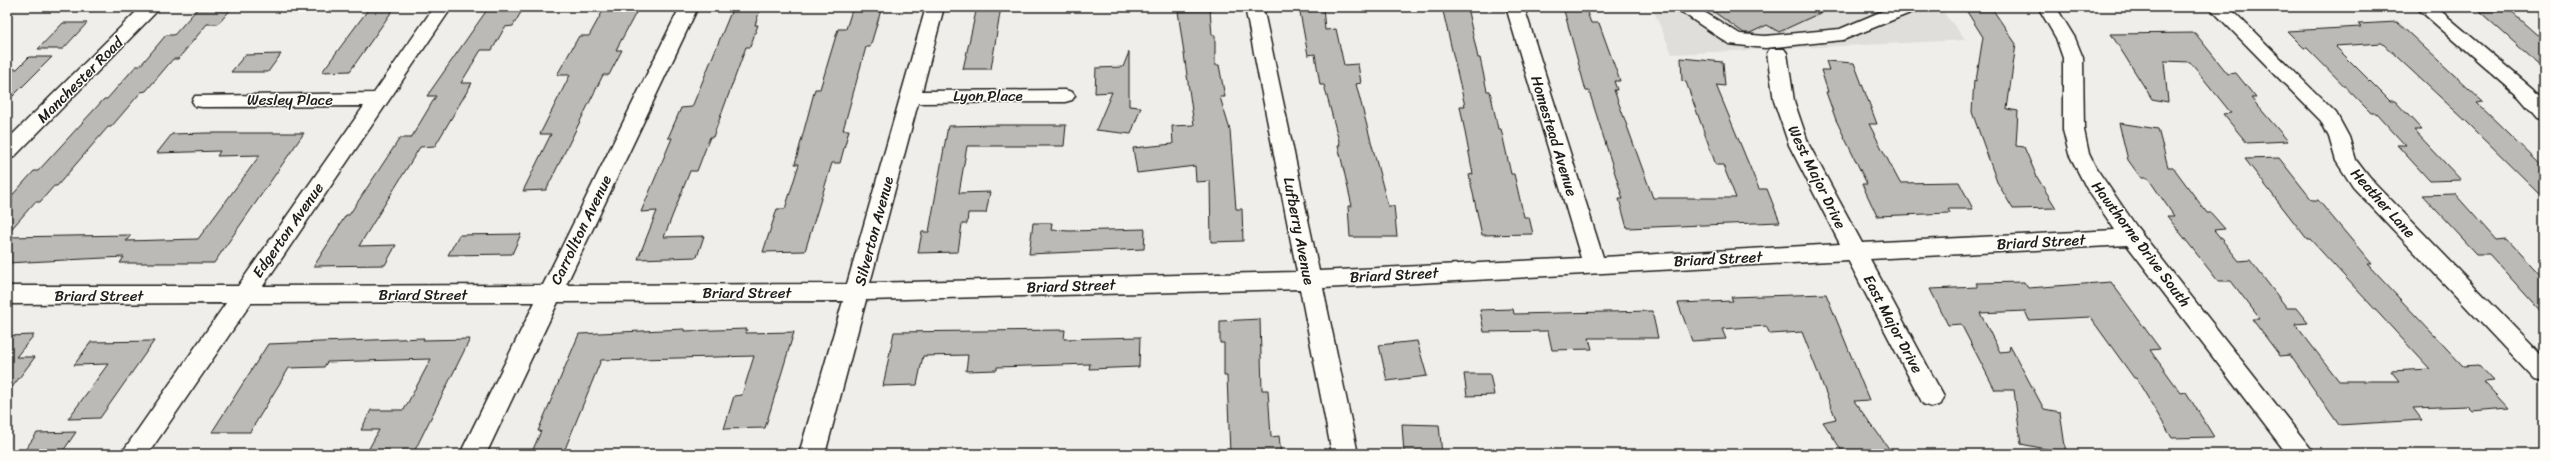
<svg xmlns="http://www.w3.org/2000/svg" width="2551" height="461" viewBox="0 0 2551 461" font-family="Sriracha,sans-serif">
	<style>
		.built { fill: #e0deda }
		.building { fill: #bbbab6; stroke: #1c1c1c }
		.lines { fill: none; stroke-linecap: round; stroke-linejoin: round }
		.minor-casing { stroke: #1c1c1c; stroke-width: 3 }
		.minor { fill: #fdfcf7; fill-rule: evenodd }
		.labels { text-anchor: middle; stroke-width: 3; stroke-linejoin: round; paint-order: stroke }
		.street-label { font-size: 15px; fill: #1c1c1c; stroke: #fdfcf7 }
	</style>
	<rect width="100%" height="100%" fill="#f0eeea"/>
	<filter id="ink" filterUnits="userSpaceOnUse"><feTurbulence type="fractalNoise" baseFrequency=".025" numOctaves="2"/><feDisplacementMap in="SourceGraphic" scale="8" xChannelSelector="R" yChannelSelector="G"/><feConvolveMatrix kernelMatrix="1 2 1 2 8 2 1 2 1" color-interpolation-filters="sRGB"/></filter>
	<g filter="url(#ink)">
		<path class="built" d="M1652,7H1939L1966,40L1672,54Z"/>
		<path class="building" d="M199,7H233L218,24H207L178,59H173L146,91L141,92L111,127H108L57,186H54L40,202H35L7,234V201L34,171H38L104,99H107L136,66H140L166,35H174Z
			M370,7H395L350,71L322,72Z
			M489,7H524L513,26L505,27L492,50H481L461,83H472L435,146L420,147L359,246L396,245L385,265L314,266L346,215H349L400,138H411L436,96H427Z
			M605,7H639L616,50H622L609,75H603L546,190L523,191L551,134H540L570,75H557L579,36H589Z
			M733,7H761L755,25H758L750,47H746L713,137H710L697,171H690L664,237L704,236L697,257L638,259L657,211L641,212L672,138H668L681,108L692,107Z
			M853,7H882L870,47H866L843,130H849L840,163H832L805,251L763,252L777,209H785L799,164H795L815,89H820L838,29H846Z
			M977,7H1001L991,69H963Z
			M1299,7H1323L1325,30L1336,29L1344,65L1358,64L1361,83L1356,84L1388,206H1394L1397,237H1350L1348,206H1352L1338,145H1340L1324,85H1320L1315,54L1308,55Z
			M1442,7H1467L1478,58H1480L1487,91H1490L1498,129H1501L1511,174H1514L1524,217H1529L1533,234L1482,235L1469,175L1473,174L1460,106H1465Z
			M1563,7H1585L1591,23H1599L1620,81H1614L1617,90H1614L1653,198H1736L1723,165H1716L1686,82L1682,81L1681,58L1723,62L1725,86L1716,85L1759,189H1767L1780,222L1627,228L1619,199H1623L1589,91H1586Z
			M1707,7H1833L1779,32L1767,25L1750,33H1744Z
			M1210,10L1212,35H1215V65H1219L1225,97H1220L1230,130L1236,209H1242L1243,241L1211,242L1210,181L1196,182L1195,166L1137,173L1133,148L1173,144L1172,126L1194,125L1178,11Z
			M1966,10H1993L2016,44L2007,109L2018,111L2016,146L2024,147L2037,177L2056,208L2013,209L1997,182L1972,112L1974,80L1976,81L1983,37Z
			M2509,10L2544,41V69L2479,11Z
			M2397,22L2483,102L2477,103L2544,168V198L2467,122L2382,43L2335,46L2390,101H2395L2422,130H2414L2461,180L2430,181L2397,145H2405L2376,113H2371L2307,48H2304L2287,31L2361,27L2358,24Z
			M63,23H87L63,49H38Z
			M2195,33L2228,74L2236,73L2256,98H2251L2288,141L2247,143L2223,114L2231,113L2190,62L2164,61L2168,102L2152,99L2111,34Z
			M1129,52V106L1141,107L1131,134L1096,130L1112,92L1095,93L1096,68L1123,67Z
			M281,54L268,72H231L245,55Z
			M29,57H52L7,102V69H17Z
			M1826,61L1854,63L1877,124H1869L1900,183L1959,182L1973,209H1948L1950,213L1877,216L1862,184H1867L1836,120L1826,92H1828L1821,70H1829Z
			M2119,123L2158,129L2168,167H2173L2207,213H2211L2225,229L2214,230L2239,261L2250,260L2287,308H2296L2308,323L2295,324L2339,381H2399L2391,371L2430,369L2310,239H2307L2245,159L2279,158L2312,200H2318L2372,264H2367L2463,366L2478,365L2493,381L2484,382L2508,408L2472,411L2467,406L2413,408L2422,420L2339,425L2290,355L2280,356L2252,319H2260L2231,281H2218L2167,216H2174L2148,178H2141L2128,160Z
			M996,125H1066L1064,146H967L959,193L990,192L986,213H968L967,224H962L958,252L918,253L922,232H929L948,126Z
			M207,133H304L214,263H120L124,257L7,263V237L131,235L126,241L198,239L260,155L217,156L220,151L157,153L172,134Z
			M2455,194L2496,240L2507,239L2544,279V315L2489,254H2477L2422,195Z
			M1033,223H1052L1051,230L1070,231L1145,229L1144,249L1029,254Z
			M521,234L512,254L448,255L459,235Z
			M2024,282L2028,288L2111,282L2160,349L2150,350L2181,393L2186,392L2214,437L2172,438L2136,378H2134L2090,317L2029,320L2025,311L1980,313L2000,352L2009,351L2010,346L2044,409L2060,412L2066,453L2021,444L2014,390H1995L1961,324L1948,325L1930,289L1978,287L1976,283Z
			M1826,294L1869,400L1854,401L1893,454H1844L1823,422L1836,419L1802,332L1770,334L1766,326L1722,329L1726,339L1692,341L1678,303L1733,301L1731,297Z
			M1513,309L1514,314L1652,311L1658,338H1589L1592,349L1552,350L1548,331L1484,332L1480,310Z
			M1260,319L1262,390H1268L1271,437L1279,436L1281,454H1230L1227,376H1224V343H1220V321Z
			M684,329V331L747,329L746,333L794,332L765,428L724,429L734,396L742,395L754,356L601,360L563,454H531L541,431H538L579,334Z
			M1065,330L1064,339L1140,337L1139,367L1089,369L1090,364L997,367V370L966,371L968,355L923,356L917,385L883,386L894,332Z
			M34,335L16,357H35L7,394V336Z
			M424,338L423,340L470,339L413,454H366L379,430H361L371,410H404L431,359L327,362L324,367L289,368L250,432H212L268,344Z
			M154,341L100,418L68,419L108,364L74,365L91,342Z
			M1417,341L1427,376L1387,381L1379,345Z
			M1464,374H1490L1494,395L1467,396Z
			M1402,424L1439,425L1442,454H1404Z
			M76,432L61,454H22L37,433Z"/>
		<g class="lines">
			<defs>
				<path id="minor" d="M141,7H161L14,157L7,159V140Z
					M434,7H452L263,286L543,285L680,7H698L566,285L847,284L926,7H944L922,91L1065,90L1072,92L1075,96L1072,100L1065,102L918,103L870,283L1297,272L1245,7H1263L1319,271L1581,258L1506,7H1524L1603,257L1840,244L1789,145L1774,101L1767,53L1770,49H1784L1787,53L1794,101L1809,145L1862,243L2115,230L2087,189L2069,154L2063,130V58L2056,38L2038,7H2056L2075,38L2083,58L2084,130L2089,154L2096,168L2136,226L2315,454H2287L2127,245L1870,259L1944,397L1941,404L1932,407L1923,404L1848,260L1323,288L1358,454H1332L1300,289L866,300L825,454H799L843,301L558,302L486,454H460L535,302L251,303L148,454H121L226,303L7,304V286H238L364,106L202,107L195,106L192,101L195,96L374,93Z
					M1674,7H1696L1740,34L1765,36L1840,29L1892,7H1917L1915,11L1843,40L1765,48L1729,44Z
					M2209,7H2229L2336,113L2349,137L2356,160L2369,177L2544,358V382L2535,380L2353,187L2336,161L2329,137L2321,121Z
					M2416,7H2436L2533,89L2544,101V120L2537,118L2519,97Z"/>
			</defs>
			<use href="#minor" class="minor-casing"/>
			<use href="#minor" class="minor"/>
		</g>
	</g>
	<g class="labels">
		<g class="street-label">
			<text transform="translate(80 80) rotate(-45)" y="5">Manchester Road</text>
			<text x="988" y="101">Lyon Place</text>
			<text x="290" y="105">Wesley Place</text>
			<text transform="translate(1554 136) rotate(73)" y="5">Homestead Avenue</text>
			<text transform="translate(1817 177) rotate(64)" y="5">West Major Drive</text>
			<text transform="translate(2383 203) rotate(48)" y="5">Heather Lane</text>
			<text transform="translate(288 230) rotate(-55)" y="5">Edgerton Avenue</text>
			<text transform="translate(581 230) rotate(-64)" y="5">Carrollton Avenue</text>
			<text transform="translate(874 231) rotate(-75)" y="5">Silverton Avenue</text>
			<text transform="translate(1299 231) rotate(79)" y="5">Lufberry Avenue</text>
			<text transform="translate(2041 242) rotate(-3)" y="5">Briard Street</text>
			<text transform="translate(2141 244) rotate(53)" y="5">Hawthorne Drive South</text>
			<text transform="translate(1718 259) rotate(-3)" y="5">Briard Street</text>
			<text transform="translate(1394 275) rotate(-3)" y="5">Briard Street</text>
			<text transform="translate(1071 286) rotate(-2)" y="5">Briard Street</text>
			<text x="747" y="298">Briard Street</text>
			<text x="423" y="300">Briard Street</text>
			<text x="99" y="301">Briard Street</text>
			<text transform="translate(1893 324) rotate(62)" y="5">East Major Drive</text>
		</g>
	</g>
	<rect width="2551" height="461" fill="none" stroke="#fdfcf7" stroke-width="24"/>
	<rect x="12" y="12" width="2527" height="437" fill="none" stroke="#1c1c1c" stroke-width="1.5" filter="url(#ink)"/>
</svg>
